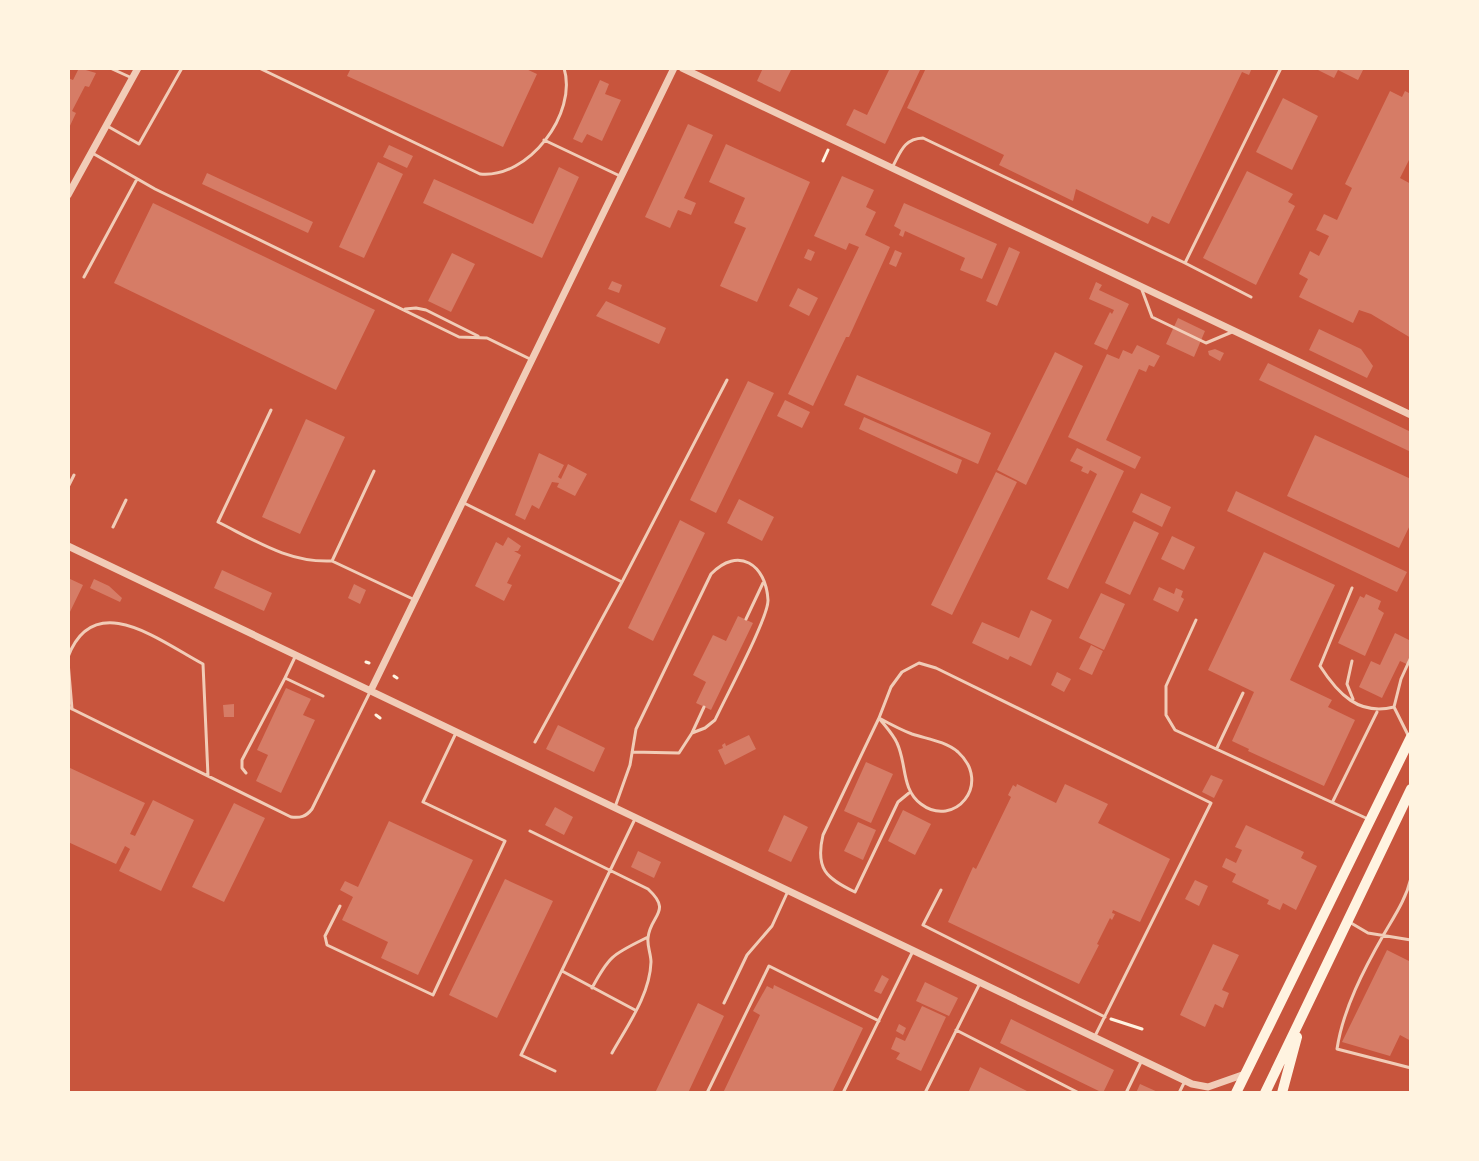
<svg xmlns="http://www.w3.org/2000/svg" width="1479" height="1161" viewBox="0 0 1479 1161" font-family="'DM Sans',sans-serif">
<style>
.building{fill:#d67c66}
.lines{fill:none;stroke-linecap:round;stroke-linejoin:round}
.path{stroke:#fff3e0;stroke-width:3}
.service{stroke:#f1ccb7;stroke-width:3}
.minor{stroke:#f1ccb7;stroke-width:7}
.primary{stroke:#fff3e0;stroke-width:10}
</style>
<rect width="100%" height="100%" fill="#c8553d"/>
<path class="building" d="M79 68 96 73 89 87 85 86 72 111 76 113 68 130V78L73 80Z
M351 68H524L537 74 503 147 347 76Z
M763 68H792L780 92 757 81Z
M890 68H921L885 144 846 125 854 109 867 115Z
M926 68H1252L1249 75 1242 72 1169 224 1152 216 1148 224 1076 189 1073 201 999 165 1004 155 907 108Z
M1314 68H1364L1358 80 1338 70 1334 78Z
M600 80 609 84 605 94 621 100 602 141 587 134 582 143 573 139Z
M1390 91 1402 97 1405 91 1411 94V156L1400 178 1411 184V338L1371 314 1359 310 1353 323 1299 297 1308 279 1299 274 1310 251 1319 256 1329 236 1316 230 1324 214 1337 220 1352 188 1345 184Z
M1283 98 1318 116 1292 170 1256 152Z
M688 124 713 135 684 198 696 203 691 215 678 210 670 228 645 217Z
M726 144 810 182 757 302 720 286 746 228 734 223 745 198 709 182Z
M389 145 413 156 407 168 383 157Z
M378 162 403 174 364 258 339 247Z
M559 167 579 177 542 258 423 203 434 179 533 224Z
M1247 171 1293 194 1288 202 1295 206 1256 285 1203 258Z
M207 173 313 222 308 233 202 184Z
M842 176 874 190 866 207 876 212 865 235 890 247 849 337H846L813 406 788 394 859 247 849 243 846 250 814 236Z
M153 203 375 310 336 390 114 283Z
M904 203 997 244 982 279 960 270 965 258 905 231 903 237 899 235 901 230 894 226Z
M1009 247 1020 252 997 306 986 301Z
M808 249 815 252 811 261 804 258Z
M895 250 902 253 896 267 889 264Z
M452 253 475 264 451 312 428 301Z
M612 281 622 285 619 293 608 289Z
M1096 282 1102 285 1099 290 1129 304 1107 350 1094 344 1110 312 1112 314 1114 310 1089 299Z
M798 288 818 298 809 316 789 306Z
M606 301 666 328 659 344 596 316Z
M1178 318 1205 331 1194 357 1166 344Z
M1319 329 1361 349 1373 366 1367 378 1309 350Z
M1137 345 1160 356 1154 367 1149 365 1146 372 1139 369 1106 440 1141 457 1135 469 1068 437 1107 354 1119 359 1123 350 1132 354Z
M1215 349 1224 353 1220 361 1209 355 1208 351Z
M1055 352 1083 366 1026 485 997 470Z
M1268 363 1411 432V452L1259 380Z
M857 375 991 433 978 464 844 405Z
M748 381 774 393 716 513 690 500Z
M785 400 810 412 802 428 777 416Z
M864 417 962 460 957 474 859 429Z
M306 419 345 437 300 534 262 517Z
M1315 435 1411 479V523L1399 548 1287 496Z
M1077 448 1124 471 1068 589 1047 579 1097 474 1090 470 1088 474 1081 471 1083 467 1070 461Z
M539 453 564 465 558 477 561 479 568 464 587 474 575 496 557 487 559 483 552 482 539 509 532 505 525 520 515 515Z
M996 472 1017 482 952 615 931 605Z
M1236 491 1407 572 1397 592 1227 511Z
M1141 493 1171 507 1162 527 1132 512Z
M739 499 774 517 762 541 727 523Z
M680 520 705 533 653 641 628 628Z
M1134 521 1159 533 1130 595 1105 583Z
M1172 536 1195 547 1184 570 1161 559Z
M508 537 521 546 518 551H514L521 555 507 583 512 585 504 601 475 586 496 542 503 546Z
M1264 552 1335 585 1290 680 1332 700 1328 707 1355 720 1324 786 1248 751 1249 749 1232 741 1254 692 1208 670Z
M222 570 272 593 264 611 214 588Z
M68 578 83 585 68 616Z
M94 579 109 586 122 598 120 602 90 588Z
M354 584 366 590 360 604 348 598Z
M1159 587 1174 594 1176 588 1183 591 1181 597 1184 599 1178 612 1153 600Z
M1101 593 1125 604 1104 650 1079 638Z
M1366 594 1381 601 1378 609 1384 613 1365 656 1338 643 1360 596 1364 598Z
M1031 610 1052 620 1031 666 1010 656 1008 660 972 643 982 622 1019 638Z
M738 616 753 623 711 710 696 703 706 682 693 675 713 635 726 641Z
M1395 633 1411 641V666L1400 661 1382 698 1359 687 1371 661 1380 665Z
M1091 645 1103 651 1092 675 1079 669Z
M1057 672 1071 679 1064 692 1051 685Z
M286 688 311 699 303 715 315 720 281 793 256 781 268 755 257 750Z
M234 704V717H224L223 705Z
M558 725 605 748 594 772 546 749Z
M749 735 756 749 725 765 718 750 723 748 722 745 725 743 726 746Z
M866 762 893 774 871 823 844 811Z
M68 767 145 803 130 834 135 836 153 800 194 820 161 891 119 871 130 849 125 846 116 864 68 842Z
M1211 775 1223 780 1214 798 1202 792Z
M1017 784 1056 803 1065 784 1108 804 1098 823 1170 859 1140 922 1113 910 1112 913 1115 914 1112 920 1110 918 1097 944 1099 945 1079 984 948 922 973 867 976 869 1011 797 1008 795 1013 785 1016 787Z
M234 803 265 818 224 902 192 887Z
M555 807 573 817 564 835 545 825Z
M903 810 931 824 915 855 888 841Z
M784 815 808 827 791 862 768 851Z
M389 821 473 860 418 975 381 958 388 942 342 920 353 897 340 890 345 881 358 887Z
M858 822 876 830 863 860 844 851Z
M1246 825 1304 852 1301 858 1317 866 1296 910 1283 903 1280 910 1267 904 1269 900 1232 882 1236 874 1222 867 1226 858 1236 863 1242 850 1235 847Z
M638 851 661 862 654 878 631 867Z
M505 879 553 901 497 1018 449 995Z
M1195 880 1208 886 1199 906 1185 899Z
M1213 944 1239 955 1222 990 1229 993 1223 1008 1215 1004 1205 1027 1180 1015Z
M1387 950 1411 962V1041L1400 1035 1390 1056 1342 1042Z
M882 975 889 979 881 994 874 991Z
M925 982 958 998 949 1016 916 1001Z
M774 985 863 1028 832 1093H723L760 1015 753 1011 767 986 773 989Z
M698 1003 724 1016 688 1093H655Z
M922 1006 946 1017 921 1071 896 1059 900 1053 891 1049 896 1037 905 1041Z
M1011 1019 1114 1070 1103 1093 1000 1043Z
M899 1024 906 1028 903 1035 896 1031Z
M980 1067 1017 1086 1031 1093H968Z
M1140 1084 1160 1093H1136Z"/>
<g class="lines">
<path class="path" d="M823 161 828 150
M366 662 369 663
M394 676 397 678
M376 715 380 718
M1111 1019 1142 1029"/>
<path class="service" d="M110 68 132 78
M259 68 480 174C528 179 578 114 564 68
M109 127 139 144 182 68
M544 140 620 176
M94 154 155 189 459 337 487 338 530 359
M893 166C901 151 904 139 923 138L1185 263 1281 68
M1185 263 1251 297
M84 277 137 179
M1142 290 1152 317 1206 343 1232 332
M405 309 416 308 426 310 478 336
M271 410 218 522C256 541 289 563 332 561
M374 471 332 561 415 600
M68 487 74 475
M462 502 622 582
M113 527 126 500
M1352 588 1320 666C1338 694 1359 716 1394 707
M746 619 763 583
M1196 620 1166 686V715L1175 730 1368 819
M296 655 285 678 323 696
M68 657C94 588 160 641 203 664L208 776
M1352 661 1347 684 1353 699
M68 662 72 709
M68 707 291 817C300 818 306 817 312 809L371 690
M879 718C890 724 901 730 912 734 927 739 945 741 958 752 993 784 954 829 921 804 901 789 907 764 897 743 893 734 885 726 879 718Z
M692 733 704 707
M1408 735 1394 707 1401 679 1411 657
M535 742 622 582 727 380
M1217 748 1243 693
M246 773 242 768V760L285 678
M909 793 898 802 855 892C826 878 815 869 823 835L879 718 891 687 902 672 919 663 936 668 1211 803 1095 1036
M1333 801 1377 712
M615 807 630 765 636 729 711 574C738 546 766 564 768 600 769 617 724 700 715 720L705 728 692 733 679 753 632 752
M530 831 648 889C673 912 650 915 648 938 647 946 651 954 651 962 650 995 627 1026 612 1053
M1411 878C1406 899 1395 915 1384 934 1364 969 1343 1009 1337 1049L1411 1068
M941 890 923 925 1105 1017
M340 906 325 936 327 945 433 995 505 841 423 802 455 735
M1351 923 1368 933 1411 940
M562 971 635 1010
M592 988C610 954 614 954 648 937
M724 1003 747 955 772 926 788 891
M956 1030 1079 1093
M555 1071 521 1055 634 821
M707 1093 769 966 879 1021
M843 1093 912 953
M925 1093 979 985
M1126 1093 1142 1060
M1179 1093 1184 1083"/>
<path class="minor" d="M682 68 1411 415
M68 195 138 68
M68 546 1192 1084 1208 1087 1245 1074
M371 690 674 68"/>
<path class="primary" d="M1236 1093 1411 737
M1265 1093 1411 789
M1282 1093 1297 1037"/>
</g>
<rect width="1479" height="1161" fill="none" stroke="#fff3e0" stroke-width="140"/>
</svg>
